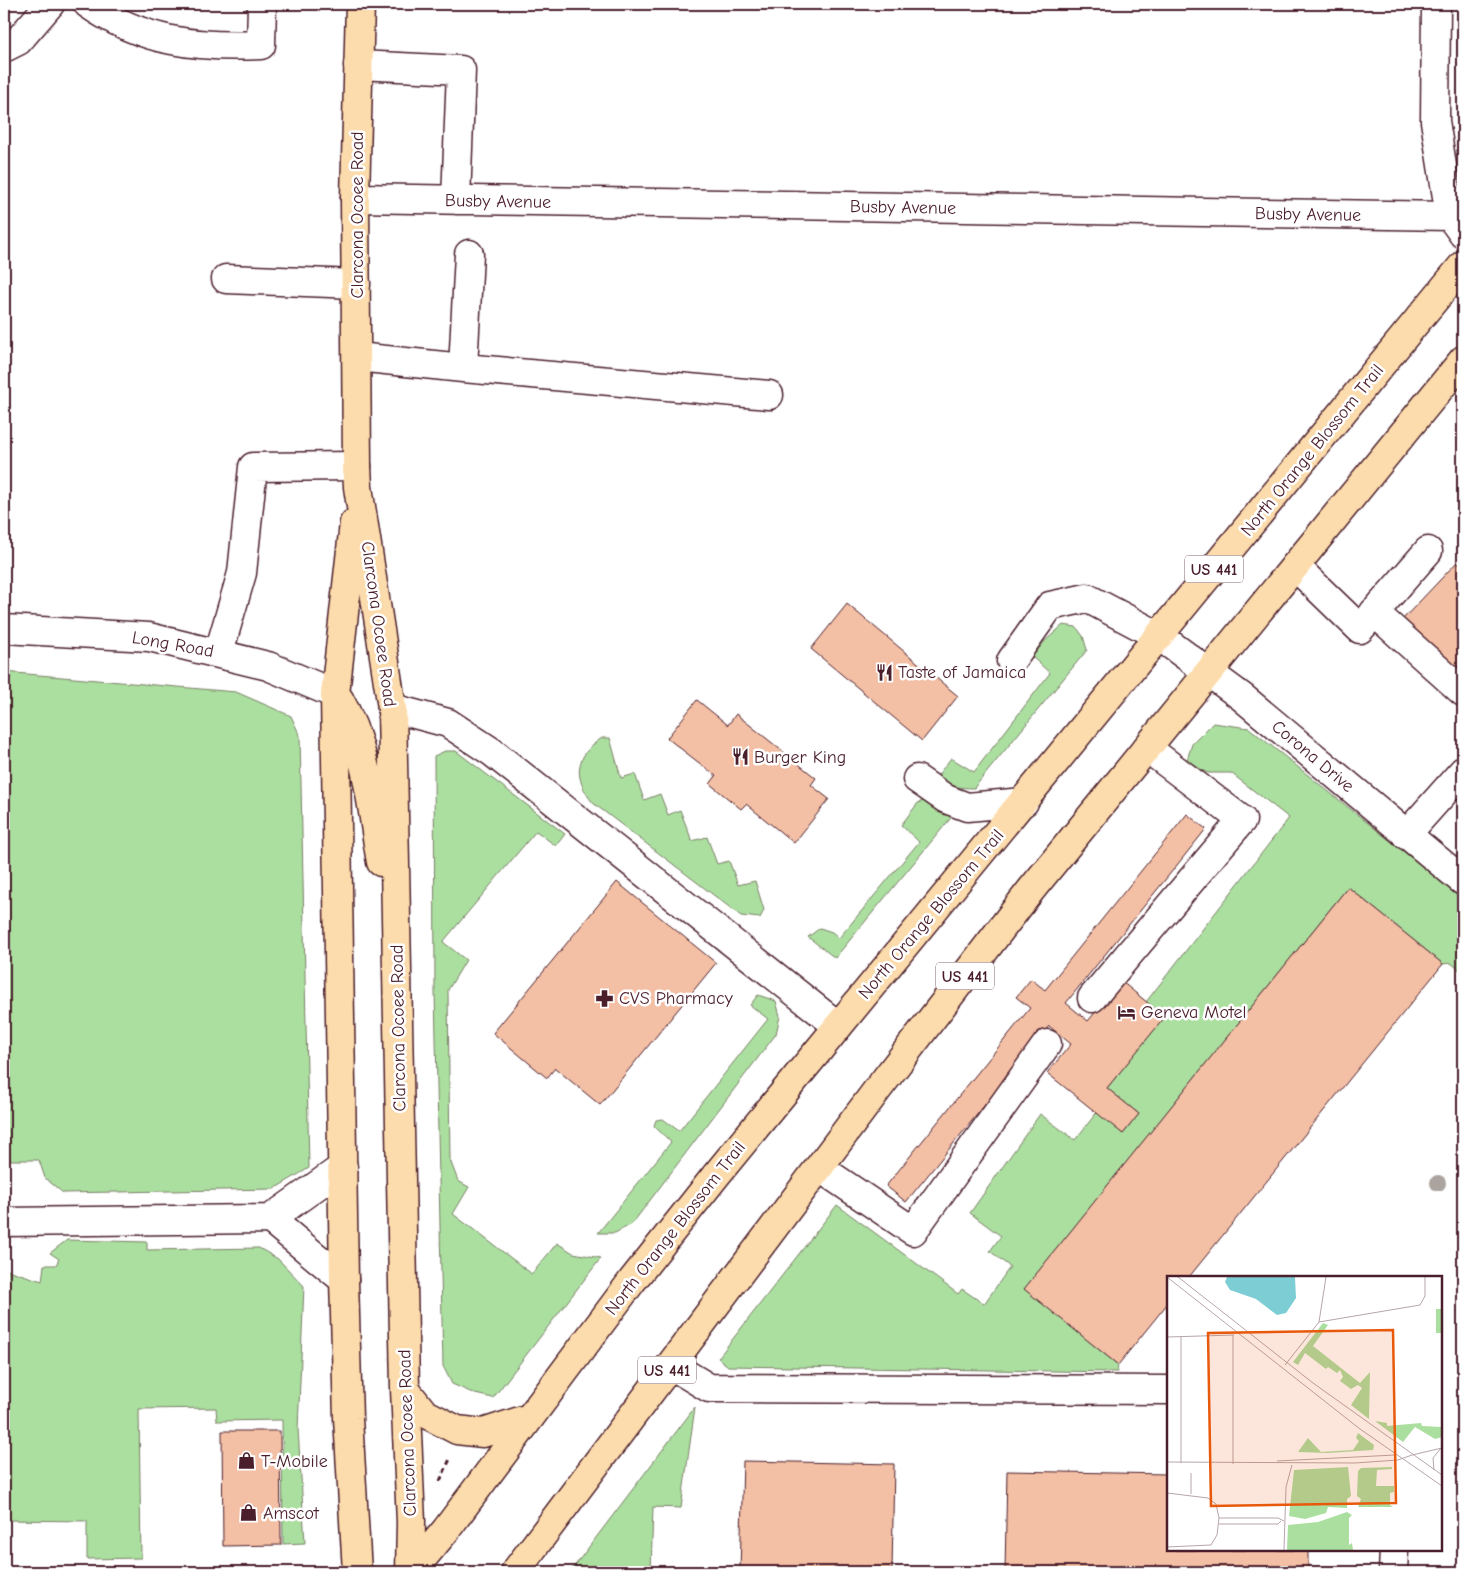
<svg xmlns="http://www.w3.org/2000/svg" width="1467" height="1576" viewBox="0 0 1467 1576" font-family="'Comic Neue',sans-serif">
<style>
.green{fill:#abdfa0;stroke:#7a7f66}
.building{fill:#f3bfa5;stroke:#4a1f2b}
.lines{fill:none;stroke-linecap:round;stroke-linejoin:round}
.minor-casing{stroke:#4a1f2b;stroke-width:31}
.major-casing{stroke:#4a1f2b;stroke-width:31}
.path{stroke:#4a1f2b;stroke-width:3;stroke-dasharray:5 4;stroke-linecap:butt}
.minor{stroke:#fff;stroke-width:28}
.major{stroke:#fcdcac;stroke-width:28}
.tree{fill:#aba49e}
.labels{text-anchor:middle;stroke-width:5;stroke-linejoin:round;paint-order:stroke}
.shield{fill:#fff;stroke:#80626b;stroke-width:1}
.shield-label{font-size:16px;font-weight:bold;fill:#4a1f2b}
.street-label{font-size:18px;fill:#4a1f2b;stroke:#fff}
.poi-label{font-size:18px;fill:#4a1f2b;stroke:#fff;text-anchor:start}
.inset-road{fill:none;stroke:#b7a5aa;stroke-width:1}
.view{fill:#e8590c;fill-opacity:0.15;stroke:#e8590c;stroke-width:2.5}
.inset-edge{fill:none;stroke:#4a1f2b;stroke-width:2.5}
</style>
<rect width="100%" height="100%" fill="#fff"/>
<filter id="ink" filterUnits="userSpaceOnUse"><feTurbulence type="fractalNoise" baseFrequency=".02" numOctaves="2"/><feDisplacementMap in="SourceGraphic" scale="10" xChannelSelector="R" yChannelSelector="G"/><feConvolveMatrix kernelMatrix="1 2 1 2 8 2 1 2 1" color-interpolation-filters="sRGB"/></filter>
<g filter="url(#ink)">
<path class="green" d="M1063 625 1076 627 1083 636 1087 650 974 788C959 788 948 787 938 775L951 758 974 772 1050 673 1032 657 1045 641Z
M4 672 236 692 291 716 300 736 309 1168 274 1189 63 1193 45 1178 39 1160H4Z
M1213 723 1249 728 1463 899V973L1451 963 1443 964 1348 887 1025 1289 1118 1365 1117 1372 728 1366 718 1358 837 1205 958 1294 962 1289 984 1304 1010 1267 990 1251 1001 1236 970 1213 1040 1114 1075 1140 1097 1112 1123 1134 1139 1114 1107 1088 1164 1017 1146 1002 1289 818 1231 773H1208L1186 763 1192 744Z
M602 738H610L621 778 635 774 644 800 660 794 668 815 680 810 692 841 707 837 717 864 729 861 738 885 755 881 764 910 760 918 741 916 593 803C573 778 574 756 602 738Z
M445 751H456L565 834 556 846 536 831 443 942 466 960 448 990 450 1160 458 1181 469 1187 453 1214 532 1274 557 1243 573 1253 601 1258 493 1398 475 1394 452 1384 443 1366 435 991 434 756Z
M925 800 955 813 835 958 808 937 820 928 832 932 839 938 919 842 901 825 918 803Z
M758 995 776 1001 780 1016 776 1034 632 1224 615 1233H598L671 1142 654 1126 656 1120 663 1119 679 1131 768 1019 750 1005Z
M67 1240 147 1242V1250L259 1248 278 1259 304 1286 298 1429 305 1543 283 1544 282 1420 217 1421 216 1408 139 1409 141 1558 87 1559V1521L4 1520V1269L42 1281 44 1265H56L59 1259 50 1253Z
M695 1407 681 1508 653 1507 651 1572H570Z"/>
<path class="building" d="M1457 562 1463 569V677L1403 619Z
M847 604 958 696 922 741 811 649Z
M697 700 728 725 736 714 816 778 811 785 829 799 794 843 746 804 741 809 710 784 716 776 667 738Z
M1187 814 1206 829 1066 1003 1088 1021 1121 981 1165 1017 1107 1088 1139 1114 1123 1134 1047 1073 1071 1044 1049 1026 906 1202 886 1186 1030 1008 1016 997 1031 979 1045 990Z
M617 882 716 963 600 1105 555 1068 547 1078 493 1033Z
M1348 887 1443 964 1189 1277H1168V1303L1118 1365 1024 1289Z
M222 1431H280L281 1545 223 1546Z
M743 1461 894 1464 892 1572H740Z
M1007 1471 1168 1474V1550H1308V1572H1005Z"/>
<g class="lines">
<defs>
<path id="minor" d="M88 4C142 42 197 48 261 45L262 4
M1436 4 1435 121 1450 216 1463 234
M4 48 18 41 50 4
M358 65 461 70 456 200
M355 198 1450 216
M226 279 356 284
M357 357 463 368 469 254
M463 368 769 395
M1295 566 1360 629 1428 551
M1374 612 1463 692
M4 629 149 637 268 666 335 694
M219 652 242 573 253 467 357 466
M1011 661 1050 606 1087 598 1159 636 1242 697 1463 881
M392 708 448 723 492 752 838 1026
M917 779 946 799 967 807 1024 802
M1406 835 1463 771
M1092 998 1242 820 1147 748
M820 1168 913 1231 1047 1044
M270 1219 344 1280
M4 1222 270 1219 343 1167
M671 1365 709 1388 1168 1390
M1393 1572 1394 1550"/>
<path id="major" d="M360 4 355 198 357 466 358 487 392 708 405 1389 411 1522 410 1572
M354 523 335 694 344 1280 348 1418 357 1572
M339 699C368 748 371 807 381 862
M405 1389 424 1413 457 1430 483 1433 529 1418
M411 1572 446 1530 632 1281 717 1174 1463 265
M515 1572 877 1090 1031 890 1463 360"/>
</defs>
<use href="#minor" class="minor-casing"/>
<use href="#major" class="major-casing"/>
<path class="path" d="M440 1481 450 1459"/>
<use href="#minor" class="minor"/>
<use href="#major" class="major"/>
</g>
<circle class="tree" cx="1438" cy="1183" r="8"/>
</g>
<defs>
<symbol id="restaurant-bare" viewBox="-9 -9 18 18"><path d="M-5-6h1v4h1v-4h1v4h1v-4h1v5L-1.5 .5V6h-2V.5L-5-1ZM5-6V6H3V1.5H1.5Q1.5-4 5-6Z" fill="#4a1f2b" stroke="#fff" stroke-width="2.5" paint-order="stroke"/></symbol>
<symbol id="pharmacy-bare" viewBox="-9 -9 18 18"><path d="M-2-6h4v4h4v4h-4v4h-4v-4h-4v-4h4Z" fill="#4a1f2b" stroke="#fff" stroke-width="2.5" paint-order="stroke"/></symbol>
<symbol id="hotel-bare" viewBox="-9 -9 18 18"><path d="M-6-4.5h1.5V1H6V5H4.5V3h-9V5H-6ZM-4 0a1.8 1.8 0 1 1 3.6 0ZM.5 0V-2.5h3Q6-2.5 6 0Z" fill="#4a1f2b" stroke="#fff" stroke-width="2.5" paint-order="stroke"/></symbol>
<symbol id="shop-bare" viewBox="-9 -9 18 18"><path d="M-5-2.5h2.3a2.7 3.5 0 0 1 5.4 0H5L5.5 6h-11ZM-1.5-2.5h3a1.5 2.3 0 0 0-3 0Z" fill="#4a1f2b" stroke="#fff" stroke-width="2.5" paint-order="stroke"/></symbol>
</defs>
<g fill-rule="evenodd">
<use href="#restaurant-bare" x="872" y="660" width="25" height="25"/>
<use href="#restaurant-bare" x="728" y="744" width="25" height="25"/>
<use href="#pharmacy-bare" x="592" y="986" width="25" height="25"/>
<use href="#hotel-bare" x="1114" y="1000" width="25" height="25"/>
<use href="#shop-bare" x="234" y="1448" width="25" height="25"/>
<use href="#shop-bare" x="236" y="1500" width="25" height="25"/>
</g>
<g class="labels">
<g class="shield">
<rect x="1185" y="555.5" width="58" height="27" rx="4"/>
<rect x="936" y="962.5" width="58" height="27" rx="4"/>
<rect x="638" y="1356.5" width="58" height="27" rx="4"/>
</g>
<g class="shield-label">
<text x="1214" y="575">US 441</text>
<text x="965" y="982">US 441</text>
<text x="667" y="1376">US 441</text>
</g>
<g class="street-label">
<text transform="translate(498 201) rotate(1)" y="6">Busby Avenue</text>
<text transform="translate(903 207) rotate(1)" y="6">Busby Avenue</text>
<text transform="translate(1308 214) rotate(1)" y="6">Busby Avenue</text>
<text transform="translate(357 215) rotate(-90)" y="6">Clarcona Ocoee Road</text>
<text transform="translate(1312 450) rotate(-51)" y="6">North Orange Blossom Trail</text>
<text transform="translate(379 624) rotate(82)" y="6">Clarcona Ocoee Road</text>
<text transform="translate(173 644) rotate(10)" y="6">Long Road</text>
<text transform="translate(1313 756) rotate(40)" y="6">Corona Drive</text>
<text transform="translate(931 914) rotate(-50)" y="6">North Orange Blossom Trail</text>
<text transform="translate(398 1028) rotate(-91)" y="6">Clarcona Ocoee Road</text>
<text transform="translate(675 1228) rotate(-52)" y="6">North Orange Blossom Trail</text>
<text transform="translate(407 1433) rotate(-92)" y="6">Clarcona Ocoee Road</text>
</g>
<g class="poi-label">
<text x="898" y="678">Taste of Jamaica</text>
<text x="754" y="763">Burger King</text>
<text x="619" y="1004">CVS Pharmacy</text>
<text x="1141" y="1018">Geneva Motel</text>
<text x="261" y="1467">T-Mobile</text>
<text x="263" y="1519">Amscot</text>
</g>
</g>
<g transform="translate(1167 1276)">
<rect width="275" height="275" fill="#fff"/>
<path d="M269 33H275V57H269ZM156 47 161 49 146 70 193 107 203 96 202 143 184 129 195 112 191 109 184 113 173 105 176 101 173 94 170 97 161 91 159 93 138 77 131 89 126 86ZM208 145 220 147V150L254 147 255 150 275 151V161L268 163 248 151 236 166ZM191 157 207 169 206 174 160 177 131 176 141 162 154 176 186 174 192 165 189 162ZM181 191 184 220 180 223V232L161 231 159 237 138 243 122 240 127 194ZM225 191V193L210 194 209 210H227V216L223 217V229L226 231H191L194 223 190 220 191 195 194 192ZM180 236 185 239 182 242V269L185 267 186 274H120L121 249 151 246Z" fill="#abdfa0"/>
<path d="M60 1H128L129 22 119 37 110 39 89 23 63 14 58 6Z" fill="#7dced4"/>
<path class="inset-road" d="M0 1 193 153 275 210M11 1 146 107 275 199M152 46 253 29 258 20V1M66 59V188M0 61 67 59M14 61V187M118 89 152 46 159 1M245 179 275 172M110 185 228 179M0 186 188 187 231 184 245 179M267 194 266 182 274 172M0 217 41 222 49 228 52 242 50 259 44 269 0 271M24 218V197M52 242H111L117 245M52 248H111L114 245M117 274 119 211 125 189"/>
<path class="view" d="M226 54 229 227 44 230 41 57Z"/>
<rect width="275" height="275" class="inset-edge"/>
</g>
<rect width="1467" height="1576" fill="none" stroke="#fff" stroke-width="20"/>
<rect x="10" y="10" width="1447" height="1556" fill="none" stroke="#4a1f2b" stroke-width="2" filter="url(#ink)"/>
</svg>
